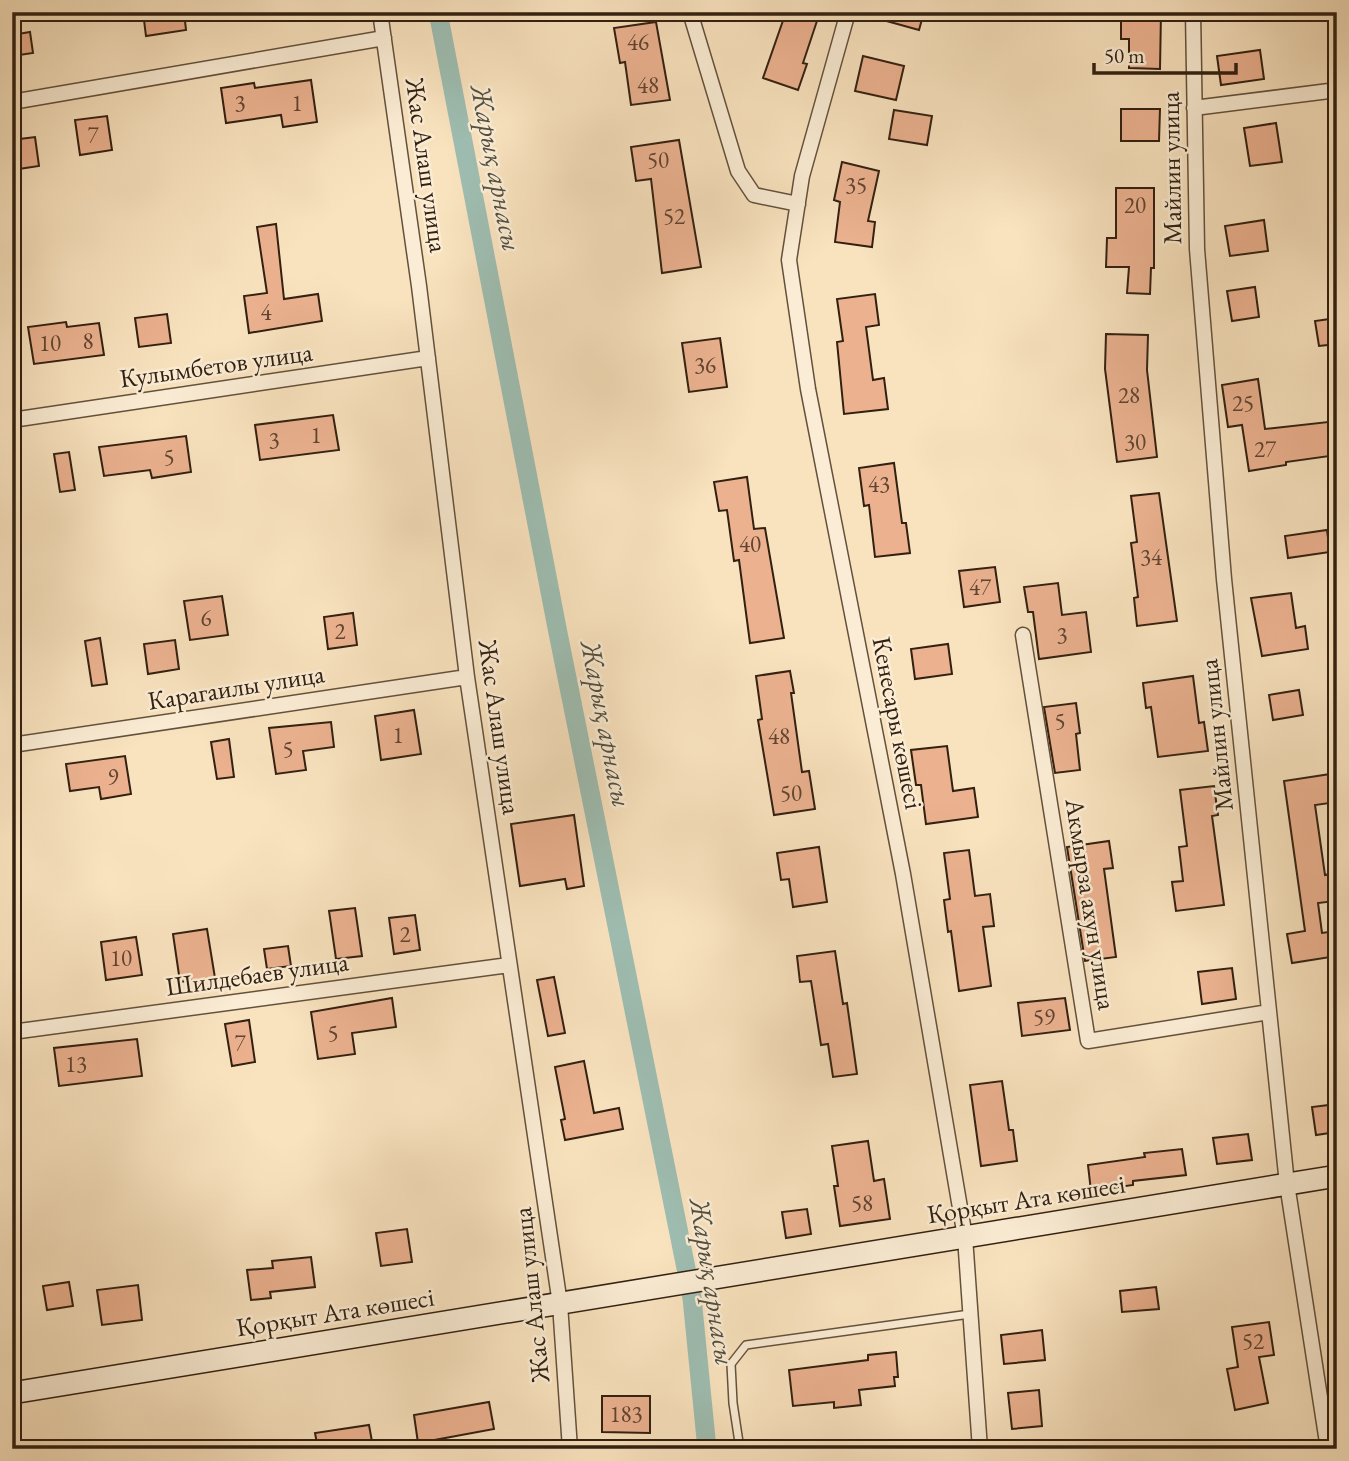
<svg xmlns="http://www.w3.org/2000/svg" width="1349" height="1461" viewBox="0 0 1349 1461" font-family="'EB Garamond',serif">
<style>
.lines{fill:none;stroke-linecap:round;stroke-linejoin:round}
.canal{stroke:#9ebeb2;stroke-width:19}
.building{fill:#ecb290;stroke:#322011;stroke-width:2}
.lane-casing{stroke:#64513c;stroke-width:10}
.street-casing{stroke:#64513c;stroke-width:17}
.secondary-casing{stroke:#322011;stroke-width:24}
.lane{stroke:#fbedd5;stroke-width:7}
.street{stroke:#fbedd5;stroke-width:14}
.secondary{stroke:#fbedd5;stroke-width:21}
.labels{text-anchor:middle;stroke-width:5;stroke-linejoin:round;paint-order:stroke}
.number-label{font-size:23px;fill:#604431}
.street-label{font-size:26px;fill:#322011;stroke:#fbedd5}
.water-label{font-size:28px;font-style:italic;fill:#524f41;stroke:#fbedd5}
</style>
<rect width="100%" height="100%" fill="#f9e3bf"/>
<filter id="stains"><feTurbulence type="fractalNoise" baseFrequency=".00286" numOctaves="4"/><feColorMatrix values="0 0 0 0 .2 0 0 0 0 .09 0 0 0 0 .02 0 0 0 .5 -.17"/></filter>
<radialGradient id="worn" r=".72"><stop offset=".6" stop-color="#630" stop-opacity="0"/><stop offset="1" stop-color="#630" stop-opacity=".3"/></radialGradient>
<g class="lines">
<path class="canal" d="M438 12 558 633 692 1298 707 1449"/>
</g>
<path class="building" d="M143 12H184L186 30 146 36Z
M786 12H810L819 15 803 63 807 64 798 90 763 78Z
M873 12H924L919 30 872 17Z
M1121 12H1161L1160 69 1129 68V39H1121Z
M656 22 670 100 631 105 625 62 620 63 614 28Z
M30 32 33 53 12 56V35Z
M1260 50 1264 79 1221 85 1217 56Z
M863 56 904 66 896 100 855 91Z
M311 80 317 122 283 127 281 115 226 123 221 88 254 83 255 88Z
M1121 109H1160L1159 141H1121Z
M894 110 932 116 927 145 889 139Z
M107 116 112 150 80 155 75 120Z
M1276 123 1282 162 1250 166 1244 128Z
M35 137 39 166 12 170V140Z
M679 140 701 267 662 273 651 179 636 181 631 147Z
M842 162 879 171 868 221 875 222 872 247 835 242 840 202 834 200Z
M1116 188H1154V268H1151L1150 294 1127 293 1129 267H1106L1107 238H1116Z
M1264 220 1268 251 1230 256 1225 226Z
M276 224 284 299 318 294 322 321 249 333 244 296 267 293 257 227Z
M1255 287 1259 317 1232 321 1227 291Z
M875 294 879 325 866 327 873 380 884 378 888 409 844 414 837 342 843 341 837 299Z
M167 314 171 343 139 347 135 318Z
M1337 318V344L1319 346 1315 321Z
M66 322 67 327 99 323 104 355 34 364 28 327Z
M1106 334 1148 335 1147 370 1157 457 1117 462 1105 369Z
M720 338 727 387 689 392 682 343Z
M1258 379 1265 429 1337 421V455L1286 462V465L1249 471 1242 425 1228 427 1222 385Z
M333 415 339 450 260 460 255 425Z
M186 436 191 472 152 478 150 470 104 476 99 447Z
M69 452 75 490 60 492 54 454Z
M894 463 902 523H906L910 553 875 557 869 505 864 506 859 468Z
M747 477 754 529 765 528 784 638 750 643 739 560 734 561 727 510 719 511 714 482Z
M1159 493 1177 621 1137 626 1134 598 1138 597 1131 543 1137 542 1131 496Z
M1327 530 1330 552 1288 558 1285 536Z
M995 567 1000 602 964 607 959 571Z
M1058 583 1062 615 1086 612 1091 652 1039 659 1033 612H1028L1024 587Z
M1291 593 1296 628 1305 626 1308 649 1262 656 1251 598Z
M222 596 228 635 190 640 184 601Z
M353 613 357 645 328 649 324 617Z
M100 638 107 684 92 686 85 641Z
M175 640 179 669 148 674 144 644Z
M948 644 952 674 915 679 911 649Z
M790 671 794 693H791L802 772 809 771 815 809 774 815 758 720 762 719 756 676Z
M1193 676 1199 723 1204 722 1208 751 1158 757 1151 707 1146 708 1143 683Z
M1299 690 1303 715 1273 720 1269 695Z
M1076 703 1080 733 1076 734 1080 770 1055 773 1044 707Z
M414 710 421 754 381 760 375 716Z
M331 722 334 747 303 751 306 770 276 774 269 728Z
M229 739 234 777 217 779 211 742Z
M947 746 953 791 974 788 978 817 926 824 921 785H916L911 750Z
M125 756 131 794 101 799 99 787 70 791 66 764Z
M1337 773V802L1315 805 1325 875 1331 874 1335 901 1318 903 1322 933 1337 931V956L1292 963 1287 934 1305 931 1284 781Z
M1214 786 1218 815 1212 816 1224 905 1176 911 1172 882 1183 881 1179 847 1187 846 1180 790Z
M574 815 584 886 567 889 565 879 520 886 511 824Z
M1109 841 1113 868 1104 869 1116 957 1085 961 1067 847Z
M819 847 827 902 793 907 789 879 781 880 777 853Z
M969 850 975 896 990 894 994 926 983 927 991 986 959 991 951 931 948 932 944 900 950 899 944 853Z
M355 908 362 956 336 959 329 911Z
M415 915 420 950 394 954 389 918Z
M207 929 215 978 180 982 173 934Z
M136 937 142 975 106 980 101 942Z
M288 946 291 966 267 969 264 949Z
M835 951 843 1004 847 1003 857 1074 833 1077 828 1044 821 1045 811 981 800 982 797 956Z
M1232 968 1236 999 1202 1004 1198 972Z
M554 977 565 1033 548 1036 537 980Z
M392 998 396 1027 352 1033 355 1054 318 1059 311 1012Z
M1065 998 1070 1030 1022 1036 1018 1003Z
M249 1020 255 1062 232 1066 225 1024Z
M137 1039 142 1076 59 1086 54 1048Z
M584 1061 594 1113 619 1108 623 1129 565 1140 561 1120 565 1119 555 1067Z
M1002 1081 1009 1130H1013L1017 1161 981 1166 970 1085Z
M1337 1104V1132L1316 1135 1312 1107Z
M1248 1134 1252 1160 1217 1164 1213 1138Z
M868 1141 874 1181 884 1179 890 1219 840 1226 834 1186H838L832 1146Z
M1182 1149 1186 1175 1133 1181V1185L1091 1191 1088 1165 1145 1157 1144 1153Z
M807 1209 811 1234 786 1238 782 1212Z
M407 1229 412 1262 381 1266 376 1233Z
M311 1257 315 1287 270 1292 271 1298 251 1300 247 1270 273 1268 272 1261Z
M69 1282 73 1306 47 1310 43 1286Z
M138 1285 142 1320 102 1325 97 1290Z
M1156 1287 1159 1309 1122 1312 1120 1291Z
M1269 1322 1274 1355 1259 1357 1268 1403 1235 1410 1227 1369 1238 1367 1232 1327Z
M1042 1330 1045 1360 1004 1364 1001 1335Z
M896 1352 898 1377H894L895 1386 859 1390 861 1405 834 1408V1402L793 1406 789 1370 868 1360V1355Z
M1039 1390 1042 1426 1012 1429 1008 1393Z
M602 1396H650V1433L602 1432Z
M489 1402 494 1429 418 1443 414 1415Z
M369 1425 373 1447 318 1449 315 1433Z"/>
<g class="lines">
<defs>
<path id="lane" d="M740 1449 733 1403 731 1364 746 1345 970 1314"/>
<path id="street" d="M380 12 419 286 467 677 560 1304 570 1449
M690 12 738 171 754 195 798 204
M848 12 802 176 789 260 808 389 903 874 965 1237 980 1449
M1193 12 1197 249 1224 579 1287 1184 1328 1449
M12 102 384 38
M1194 108 1337 90
M12 420 428 358
M1023 635 1088 1041 1269 1012
M12 745 467 677
M12 1032 509 965"/>
<path id="secondary" d="M12 1393 1337 1176"/>
</defs>
<use href="#lane" class="lane-casing"/>
<use href="#street" class="street-casing"/>
<use href="#secondary" class="secondary-casing"/>
<use href="#lane" class="lane"/>
<use href="#street" class="street"/>
<use href="#secondary" class="secondary"/>
</g>
<g class="labels">
<g class="number-label">
<text x="638" y="50">46</text>
<text x="648" y="93">48</text>
<text x="240" y="111">3</text>
<text x="297" y="111">1</text>
<text x="93" y="143">7</text>
<text x="658" y="168">50</text>
<text x="856" y="193">35</text>
<text x="1135" y="213">20</text>
<text x="674" y="224">52</text>
<text x="266" y="320">4</text>
<text x="88" y="349">8</text>
<text x="50" y="351">10</text>
<text x="705" y="373">36</text>
<text x="1129" y="403">28</text>
<text x="1243" y="411">25</text>
<text x="316" y="443">1</text>
<text x="274" y="448">3</text>
<text x="1135" y="450">30</text>
<text x="1265" y="457">27</text>
<text x="169" y="465">5</text>
<text x="879" y="492">43</text>
<text x="750" y="552">40</text>
<text x="1151" y="565">34</text>
<text x="980" y="595">47</text>
<text x="206" y="626">6</text>
<text x="340" y="639">2</text>
<text x="1062" y="643">3</text>
<text x="1060" y="729">5</text>
<text x="398" y="743">1</text>
<text x="779" y="744">48</text>
<text x="288" y="757">5</text>
<text x="113" y="785">9</text>
<text x="791" y="801">50</text>
<text x="405" y="942">2</text>
<text x="121" y="966">10</text>
<text x="1044" y="1025">59</text>
<text x="333" y="1041">5</text>
<text x="240" y="1051">7</text>
<text x="76" y="1072">13</text>
<text x="862" y="1211">58</text>
<text x="1253" y="1349">52</text>
<text x="626" y="1422">183</text>
</g>
<g class="street-label">
<text transform="translate(427 165) rotate(82)" y="9">Жас Алаш улица</text>
<text transform="translate(1171 168) rotate(-91)" y="9">Майлин улица</text>
<text transform="translate(216 365) rotate(-8)" y="9">Кулымбетов улица</text>
<text transform="translate(236 687) rotate(-9)" y="9">Карагаилы улица</text>
<text transform="translate(898 723) rotate(79)" y="9">Кенесары көшесі</text>
<text transform="translate(500 727) rotate(82)" y="9">Жас Алаш улица</text>
<text transform="translate(1216 735) rotate(-96)" y="9">Майлин улица</text>
<text transform="translate(1091 904) rotate(81)" y="9">Акмырза ахун улица</text>
<text transform="translate(257 974) rotate(-8)" y="9">Шилдебаев улица</text>
<text transform="translate(1026 1199) rotate(-9)" y="9">Қорқыт Ата көшесі</text>
<text transform="translate(531 1295) rotate(-96)" y="9">Жас Алаш улица</text>
<text transform="translate(335 1312) rotate(-9)" y="9">Қорқыт Ата көшесі</text>
</g>
<g class="water-label">
<text transform="translate(497 168) rotate(79)" y="10">Жарық арнасы</text>
<text transform="translate(607 724) rotate(79)" y="10">Жарық арнасы</text>
<text transform="translate(713 1282) rotate(81)" y="10">Жарық арнасы</text>
</g>
</g>
<rect width="1349" height="1461" fill="none" stroke="#f9e3bf" stroke-width="42"/>
<rect x="14" y="14" width="1321" height="1433" fill="none" stroke="#322011" stroke-width="3.5"/>
<rect x="21" y="21" width="1307" height="1419" fill="none" stroke="#322011" stroke-width="2"/>
<path d="M1094 63v10h142v-10" fill="none" stroke="#322011" stroke-width="3.5"/>
<text x="1104" y="63" font-size="21" fill="#322011" stroke="#fbedd5" stroke-width="5" paint-order="stroke">50 m</text>
<rect width="100%" height="100%" filter="url(#stains)"/>
<rect width="100%" height="100%" fill="url(#worn)"/>
</svg>
